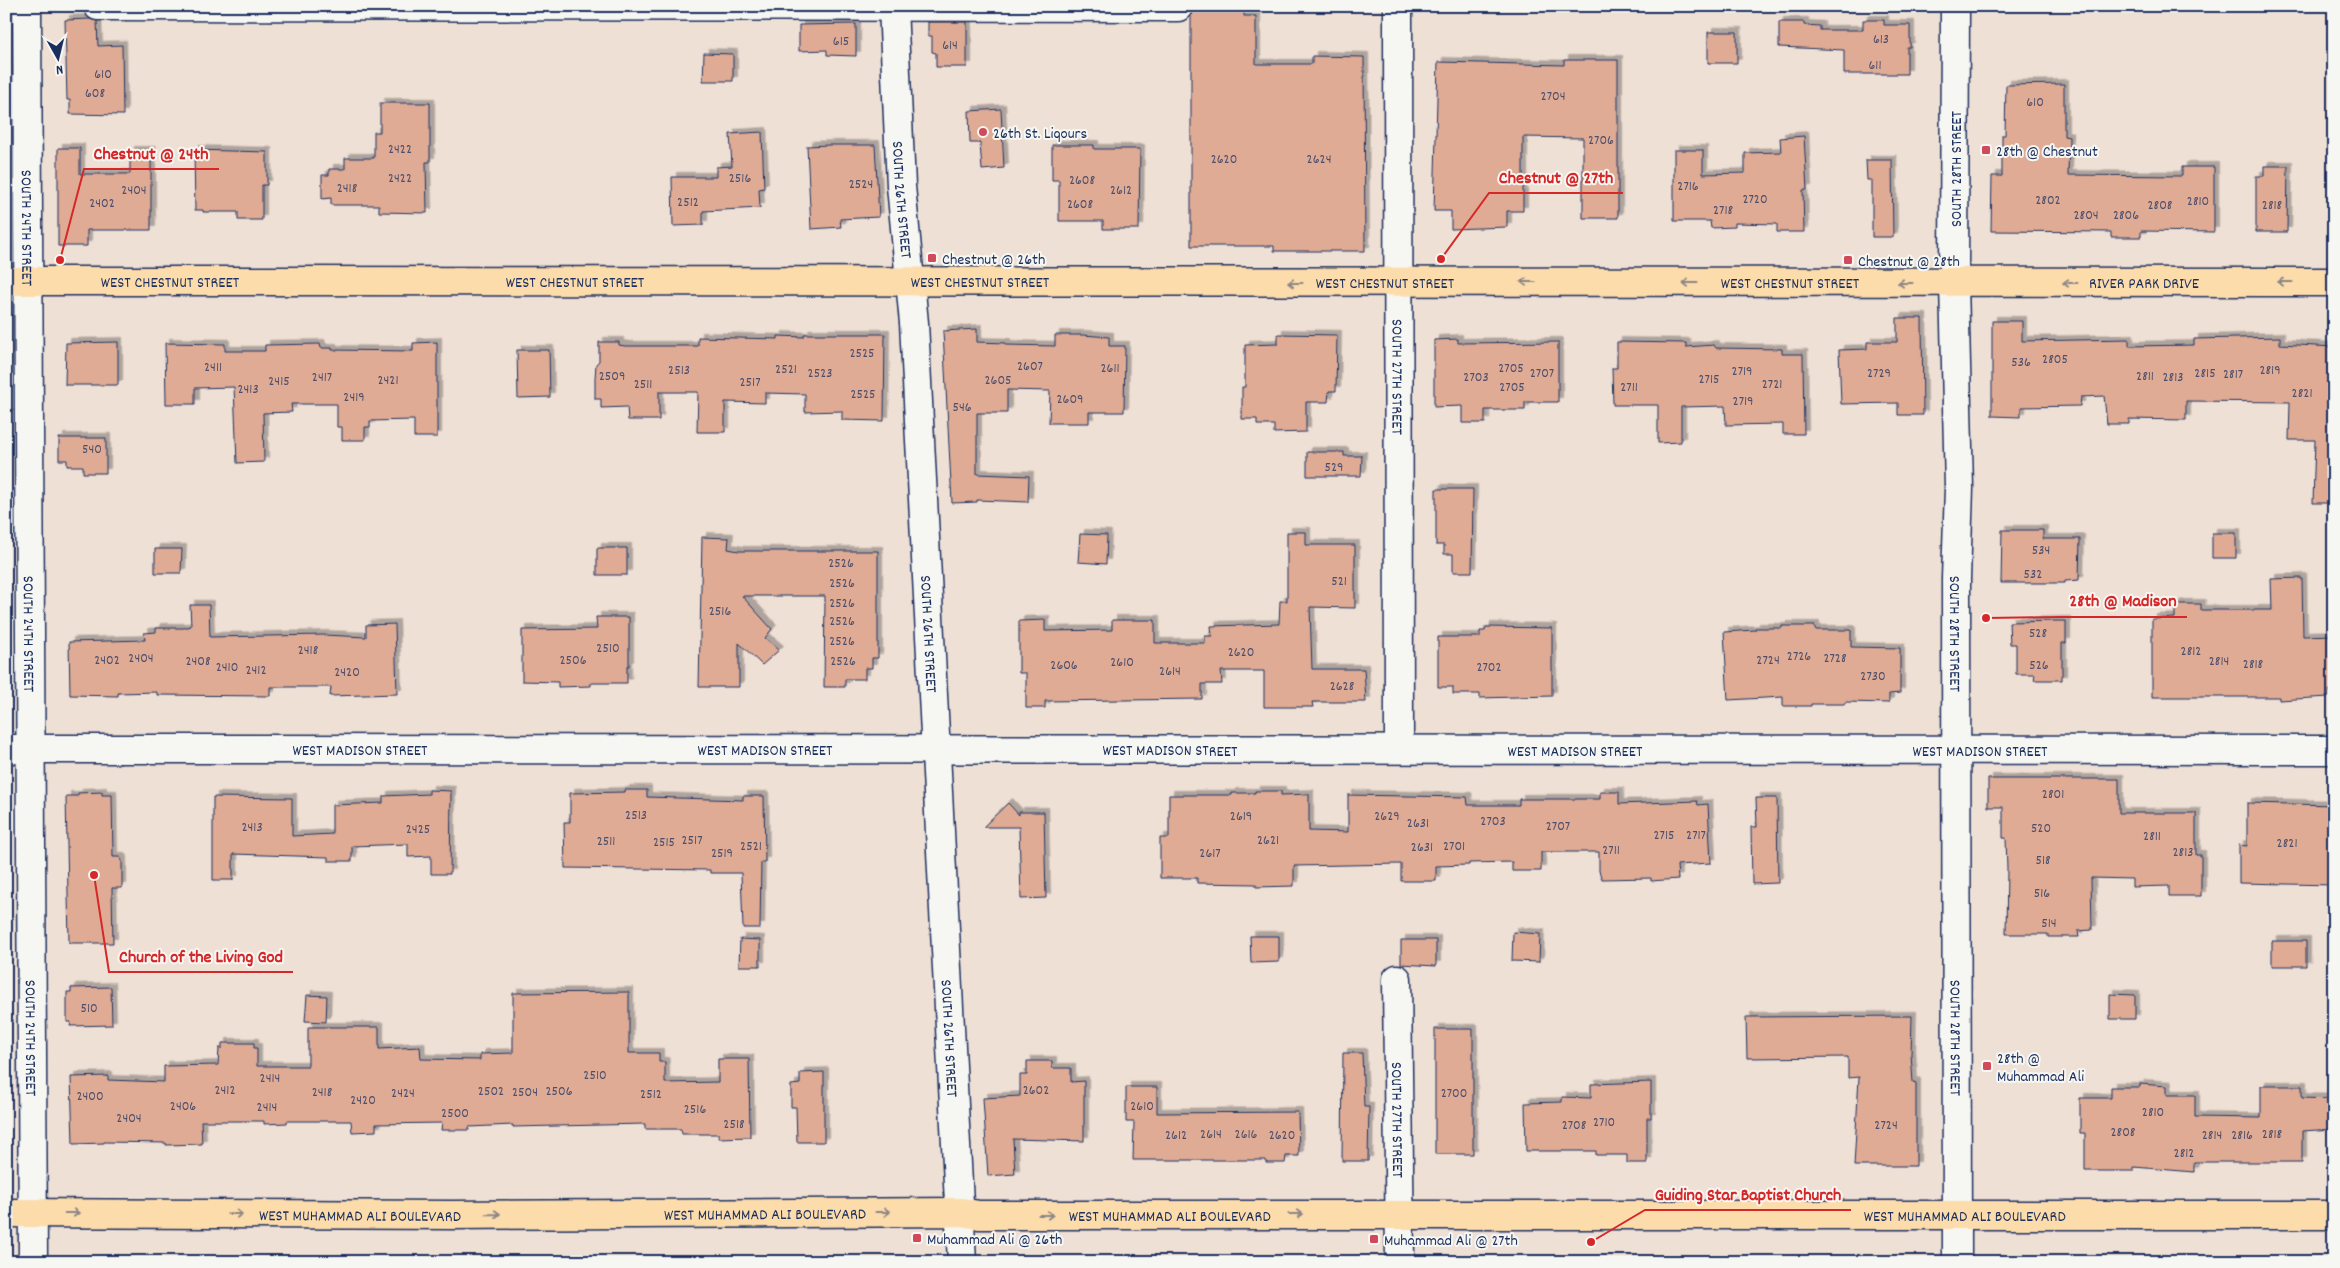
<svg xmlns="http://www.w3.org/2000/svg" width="2340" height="1268" viewBox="0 0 2340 1268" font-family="Dekko,sans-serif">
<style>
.building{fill:#e0ab94;stroke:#1b2f5e;filter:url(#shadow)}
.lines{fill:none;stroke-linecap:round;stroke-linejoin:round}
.minor-casing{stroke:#1b2f5e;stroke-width:31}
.major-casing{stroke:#1b2f5e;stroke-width:31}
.minor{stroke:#f6f6f2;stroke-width:28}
.major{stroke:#fddcac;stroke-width:28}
.oneway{stroke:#8c8685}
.poi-dot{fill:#d1495b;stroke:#f6f6f2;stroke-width:2}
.labels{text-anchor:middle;stroke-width:4;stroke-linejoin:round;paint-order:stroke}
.number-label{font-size:14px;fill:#4c4e6c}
.poi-label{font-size:16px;fill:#1b2f5e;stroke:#f6f6f2;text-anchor:start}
.street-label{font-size:16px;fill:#1b2f5e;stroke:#f6f6f2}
.leader{fill:none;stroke:#d62828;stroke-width:2}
.callout-dot{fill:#d62828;stroke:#f6f6f2;stroke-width:2}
.callout-label{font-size:18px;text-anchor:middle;font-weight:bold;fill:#d62828;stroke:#f6f6f2;stroke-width:4;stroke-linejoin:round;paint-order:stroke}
</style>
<defs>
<filter id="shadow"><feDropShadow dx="4.5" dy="-4.5" stdDeviation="0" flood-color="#0004"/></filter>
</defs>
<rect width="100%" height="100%" fill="#efe0d6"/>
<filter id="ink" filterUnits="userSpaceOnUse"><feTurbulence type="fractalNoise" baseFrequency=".02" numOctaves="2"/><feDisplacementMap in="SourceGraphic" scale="10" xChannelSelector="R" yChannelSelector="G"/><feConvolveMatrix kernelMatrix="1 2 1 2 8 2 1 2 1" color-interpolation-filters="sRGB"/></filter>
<g filter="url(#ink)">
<path class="building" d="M1193 6H1244V16H1256V64H1312V56L1364 57 1365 251H1274V246H1191V15Z
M90 19 97 21 98 46 122 45 123 115 70 114V100H67L65 20Z
M1863 20H1884V25H1910V47H1907V74H1844V50L1779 47V22H1804V25L1820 26V30H1863Z
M928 22H967V67H936V53L932 52V36H928Z
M856 24V56L827 55V50L799 51V25Z
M1708 32H1737V63H1708Z
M704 53 733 54V81H703Z
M1564 60H1618V218H1583V138L1523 137V211H1507V227L1451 229V211H1434L1438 62 1564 65Z
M2064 84V136L2069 137 2068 175 2182 176V167H2214V232L2141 231V237H2111V232L1991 231 1992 176H2002V135H2005L2006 85Z
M380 103H430V162H426L427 213 379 212V205H331V198L322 199V175H329V169H345V158H374V132H380Z
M1001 109 1004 168 982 170 980 143H970L969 111Z
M762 132 764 188 759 189 760 208 703 211V225L673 226 672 177H716V167L732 166 730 134Z
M1804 136 1807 190H1803L1804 232H1777V224L1735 223V227L1711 228 1710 221H1674V150H1703V174L1745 173V153L1781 152 1780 138Z
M828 145H875L879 217 840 219 841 227 811 229 807 146Z
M1052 145H1094V149H1140L1139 229H1103V221H1059V180H1052Z
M58 148H80V174H130V151H151V230H87V246H58Z
M194 150 267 152V185H262V220H238V212H203V210H195Z
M1866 160H1892L1893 237H1872V180H1867Z
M2264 166H2288L2287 232H2256V176H2264Z
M1897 318H1922L1923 415H1898V403L1841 404 1839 350 1867 349V342H1897Z
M1992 321H2022V341L2129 339V346L2194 345V339L2280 337V344L2334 347V503H2313L2315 440H2289L2290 402 2186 401V420L2129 419V424H2107L2104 396 2081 397 2080 406 2021 407V417L1992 416Z
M977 329V342L1006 343V345L1055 346V335H1083L1109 337V346H1125L1124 412H1089V423H1049L1050 391 1007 390V413H977V474L1029 476 1028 502 977 500V502L952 503 943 331Z
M804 334H885L884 421 842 420V411L805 412V394L765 393V403L725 402V432H697L698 392H659V420H628L627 407 601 408V399H595V378L596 364 599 361V342H619V345L625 346H698V337L778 339V336L804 337Z
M1278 334 1337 335 1336 391H1329L1328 402H1306V432L1274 433V425H1257V419H1242V387H1245V345L1278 344Z
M1458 339V343L1558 342V402H1525V410H1485V423H1462V406L1434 407V340Z
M118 342V385H65L66 343Z
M437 342V437H414V420L370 421V427H365V440H342V427H337V404H291L292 412 263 413 264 462 237 463 234 387 195 388V404H166L165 343 225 344V351H265V345L320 344 321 348H332V350L413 351V343Z
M1617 342 1686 343V347L1714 345 1716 348 1782 349V354H1803L1804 434H1783V424L1726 425 1725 406 1681 407V442L1658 443V405H1613L1612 368H1617Z
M517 350H549L550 397 518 398Z
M59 438H106V473H83V466H67V460H59Z
M1307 452H1344V456H1362L1361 476H1307Z
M1436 489H1473L1472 572H1453V554H1444V545H1436Z
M2002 530H2043V539H2080L2079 580 2065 581V583H2001Z
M1287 532H1306V545H1355V608L1310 607 1312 669H1364L1366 702H1312L1313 707H1264V671H1221L1222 684H1202V699L1045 701V708H1026V673H1019V621L1045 620V631L1112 630V620H1155V643H1205V636H1212L1211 626 1279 624 1280 601H1287Z
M2212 533H2236V558H2212Z
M1080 534 1107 535 1106 564 1078 562Z
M702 537 729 538 728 549 739 551H878V658H872V668H865V679H845V687H824L825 596H742L772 629 765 638 779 650 762 665 739 643V687H699Z
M597 548H627V575H597Z
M155 549H182L181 573H155Z
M2302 578 2303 636 2334 635V690H2329V697L2279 700V697H2152V619L2175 618V605L2180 604H2201V610H2272L2271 579Z
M190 605H209L210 637 324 635 366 637V625L395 624 397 694 330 696 331 687H270V696L157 695V692L118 693V696L70 695 69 642 145 640 144 633 156 632V628H184L191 626Z
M596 617H629V666H627V683H591V686L558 687V682L522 681V630L597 629Z
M2058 621H2066V643H2062V680H2034L2035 674H2016V644H2010L2009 622Z
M1782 626H1815V630H1851V647L1900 648V693L1889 694V703L1845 702V704H1811V706H1783V697L1728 700 1724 632 1755 630V628H1782Z
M1486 627 1552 628V696L1480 698V694H1453V687H1438V637H1480V631H1485Z
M1988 779H2119V813H2196V855H2201V896H2169V886L2132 887V879L2091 878 2092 930 2078 931 2079 937H2048V934H2006L2007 869 2006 838H2003V807H1988Z
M429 790 451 791 450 874H431V856L408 857V844L352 846V861H328V857L233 854V880H213V797L292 798V836L332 834V805L383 803V796L429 794Z
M625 790H647V797L743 800V796H764L765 862H761L760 928H743L741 873H710V870L565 868 564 822H570V793L625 792Z
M1255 791H1281V795L1309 794V831L1348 832V795L1467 797 1468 805H1519V799H1600V792H1619V804L1697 801 1698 805 1708 804 1711 863 1677 865 1678 879 1651 881V878L1602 879 1599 871V852H1541V871H1512V862L1469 863V865L1436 866V881H1401V864L1294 866V886L1256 887V884L1197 883V878H1160V838H1169V795H1232V793H1255Z
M102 792V795H112L113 857H120L122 861V888H112L113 943H69L66 796H78V793Z
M1756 798H1777L1778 883 1752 884 1751 827H1757Z
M1008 803 1019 815V812H1044L1046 898 1021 899 1019 827H983Z
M2247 803 2334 805V885L2239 883V845L2247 846Z
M1513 932 1540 934 1539 962 1512 961Z
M1250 936H1279V962L1251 963Z
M740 939 760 940V966H739Z
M1401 940H1436V966L1401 964Z
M2272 941H2306V966H2272Z
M111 987 112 1025 70 1026 71 1022H67V992H71V988Z
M629 992V1053H659V1062H665V1083L718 1082V1059H749L750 1137 719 1138V1134H682L681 1129H645V1124L513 1127V1125L469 1127V1130H441L442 1123 376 1124V1131L352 1132 351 1121H287V1123L264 1124V1121H201L202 1144 166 1145V1143L104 1142V1143L73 1144 71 1077 108 1076V1080L164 1082V1066L218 1065 219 1048H222V1043H254V1048H257V1066H308V1027H379V1049L420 1047 421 1059 480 1060V1054L513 1053V993Z
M2110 994 2135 995V1019H2110Z
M307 995 327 996 326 1022 305 1021Z
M1912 1016 1911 1055 1913 1082 1916 1083V1166H1854L1859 1077 1848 1078V1057L1747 1058 1746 1017Z
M1435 1029H1473V1154H1435Z
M1343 1053H1362L1364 1107H1369L1368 1161H1342Z
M1027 1061H1052V1068H1071V1082L1084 1081V1141L1013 1139 1015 1174 988 1176 983 1098 1020 1096V1075H1027Z
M824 1072V1142H797L796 1107H791V1085L800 1084V1073Z
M1651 1082V1118H1647V1163H1627V1155H1596V1151H1526L1525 1103 1562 1102V1097L1591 1098V1084Z
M2140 1084 2167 1086V1095H2195V1117L2261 1118V1086H2302V1098L2334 1099V1129L2302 1131V1162H2194V1172L2134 1167V1171H2085V1133H2080V1098H2111V1087H2140Z
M1126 1087H1157V1113L1298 1112 1299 1156H1286L1285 1163H1266V1160H1133L1134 1122H1126Z"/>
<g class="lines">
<defs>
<g id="minor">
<path id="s1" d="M27 6 33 1262"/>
<path d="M98 6 1178 7"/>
<path id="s2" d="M893 6 901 186 914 323 962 1262"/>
<path id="s3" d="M1398 6 1399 749"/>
<path id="s4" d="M1955 6 1954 283 1959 488 1956 579 1957 1262"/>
<path id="s5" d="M6 749 2334 750"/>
<path id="s6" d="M1397 979 1400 1262"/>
</g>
<g id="major">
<path id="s7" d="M6 281 2334 282"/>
<path id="s8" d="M6 1213 452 1215 961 1212 979 1215H2334"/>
</g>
</defs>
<use href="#minor" class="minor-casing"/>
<use href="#major" class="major-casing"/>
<use href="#minor" class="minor"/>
<use href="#major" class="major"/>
</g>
<defs><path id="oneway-shaft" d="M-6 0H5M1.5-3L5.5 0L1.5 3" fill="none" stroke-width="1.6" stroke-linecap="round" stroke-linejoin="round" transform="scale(1.25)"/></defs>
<g class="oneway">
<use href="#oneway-shaft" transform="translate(1528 282) rotate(-180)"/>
<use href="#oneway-shaft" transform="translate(2285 282) rotate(180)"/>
<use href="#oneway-shaft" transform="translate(1295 283) rotate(-180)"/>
<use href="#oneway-shaft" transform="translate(1690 283) rotate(-180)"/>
<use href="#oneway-shaft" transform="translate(1905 283) rotate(-180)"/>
<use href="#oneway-shaft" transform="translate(2070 283) rotate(180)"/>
<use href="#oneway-shaft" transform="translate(883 1212)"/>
<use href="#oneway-shaft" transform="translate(72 1213)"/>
<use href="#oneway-shaft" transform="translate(235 1214)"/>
<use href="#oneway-shaft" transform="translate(493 1214) rotate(-1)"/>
<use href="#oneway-shaft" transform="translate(1296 1214)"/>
<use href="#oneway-shaft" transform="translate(1046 1215)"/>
</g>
</g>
<g class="poi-dot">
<circle cx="983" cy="132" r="5"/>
<rect x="1981" y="145" width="10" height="10" rx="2.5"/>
<rect x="927" y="253" width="10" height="10" rx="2.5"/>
<rect x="1843" y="255" width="10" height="10" rx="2.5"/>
<rect x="1982" y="1061" width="10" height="10" rx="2.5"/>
<rect x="912" y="1233" width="10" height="10" rx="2.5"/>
<rect x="1369" y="1234" width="10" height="10" rx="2.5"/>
</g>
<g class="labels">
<g class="number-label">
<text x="1881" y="43">613</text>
<text x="841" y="45">615</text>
<text x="950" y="49">614</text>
<text x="1875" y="69">611</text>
<text x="103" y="78">610</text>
<text x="95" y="97">608</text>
<text x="1553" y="100">2704</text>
<text x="2035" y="106">610</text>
<text x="1601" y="144">2706</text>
<text x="400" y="153">2422</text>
<text x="1224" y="163">2620</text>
<text x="1319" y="163">2624</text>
<text x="400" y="182">2422</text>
<text x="740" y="182">2516</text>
<text x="1082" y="184">2608</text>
<text x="861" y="188">2524</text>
<text x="1688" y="190">2716</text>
<text x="347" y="192">2418</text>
<text x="134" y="194">2404</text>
<text x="1121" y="194">2612</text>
<text x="1755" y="203">2720</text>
<text x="2048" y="204">2802</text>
<text x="2198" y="205">2810</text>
<text x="688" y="206">2512</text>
<text x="102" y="207">2402</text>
<text x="1080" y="208">2608</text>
<text x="2160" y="209">2808</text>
<text x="2272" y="209">2818</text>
<text x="1723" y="214">2718</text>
<text x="2086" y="219">2804</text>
<text x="2126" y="219">2806</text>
<text x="862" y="357">2525</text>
<text x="2055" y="363">2805</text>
<text x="2021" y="366">536</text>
<text x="1030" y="370">2607</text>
<text x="213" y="371">2411</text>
<text x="1110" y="372">2611</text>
<text x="1511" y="372">2705</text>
<text x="786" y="373">2521</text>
<text x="679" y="374">2513</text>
<text x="2270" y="374">2819</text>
<text x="1742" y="375">2719</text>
<text x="820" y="377">2523</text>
<text x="1542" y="377">2707</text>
<text x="1879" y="377">2729</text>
<text x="2205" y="377">2815</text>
<text x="2233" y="378">2817</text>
<text x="612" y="380">2509</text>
<text x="2145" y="380">2811</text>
<text x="322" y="381">2417</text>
<text x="1476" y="381">2703</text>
<text x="2173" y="381">2813</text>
<text x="1709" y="383">2715</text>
<text x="388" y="384">2421</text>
<text x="998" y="384">2605</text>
<text x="279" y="385">2415</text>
<text x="750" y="386">2517</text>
<text x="643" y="388">2511</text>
<text x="1772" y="388">2721</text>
<text x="1512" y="391">2705</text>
<text x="1629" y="391">2711</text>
<text x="248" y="393">2413</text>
<text x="2302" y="397">2821</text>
<text x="863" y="398">2525</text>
<text x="354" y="401">2419</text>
<text x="1070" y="403">2609</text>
<text x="1743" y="405">2719</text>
<text x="962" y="411">546</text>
<text x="92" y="453">540</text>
<text x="1334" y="471">529</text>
<text x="2041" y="554">534</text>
<text x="841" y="567">2526</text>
<text x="2033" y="578">532</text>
<text x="1339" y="585">521</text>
<text x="842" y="587">2526</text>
<text x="842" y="607">2526</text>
<text x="720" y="615">2516</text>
<text x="842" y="625">2526</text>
<text x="2038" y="637">528</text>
<text x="842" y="645">2526</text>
<text x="608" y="652">2510</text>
<text x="308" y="654">2418</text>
<text x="2191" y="655">2812</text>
<text x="1241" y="656">2620</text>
<text x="1799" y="660">2726</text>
<text x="141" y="662">2404</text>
<text x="1835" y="662">2728</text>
<text x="107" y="664">2402</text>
<text x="573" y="664">2506</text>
<text x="1768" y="664">2724</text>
<text x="198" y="665">2408</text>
<text x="843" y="665">2526</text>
<text x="2219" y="665">2814</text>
<text x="1122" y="666">2610</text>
<text x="2253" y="668">2818</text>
<text x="1064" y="669">2606</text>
<text x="2039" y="669">526</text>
<text x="227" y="671">2410</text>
<text x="1489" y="671">2702</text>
<text x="256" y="674">2412</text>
<text x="1170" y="675">2614</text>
<text x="347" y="676">2420</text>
<text x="1873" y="680">2730</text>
<text x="1342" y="690">2628</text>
<text x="2053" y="798">2801</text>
<text x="636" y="819">2513</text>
<text x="1241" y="820">2619</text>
<text x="1387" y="820">2629</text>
<text x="1493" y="825">2703</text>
<text x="1418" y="827">2631</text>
<text x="1558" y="830">2707</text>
<text x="252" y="831">2413</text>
<text x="2041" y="832">520</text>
<text x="418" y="833">2425</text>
<text x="1664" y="839">2715</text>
<text x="1696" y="839">2717</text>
<text x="2152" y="840">2811</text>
<text x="692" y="844">2517</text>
<text x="1268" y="844">2621</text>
<text x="606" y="845">2511</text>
<text x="664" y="846">2515</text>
<text x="2287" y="847">2821</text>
<text x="751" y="850">2521</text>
<text x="1454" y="850">2701</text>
<text x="1422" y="851">2631</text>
<text x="1611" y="854">2711</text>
<text x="2183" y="856">2813</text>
<text x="722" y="857">2519</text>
<text x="1210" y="857">2617</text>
<text x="2043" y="864">518</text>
<text x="2042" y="897">516</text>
<text x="2049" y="927">514</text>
<text x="89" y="1012">510</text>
<text x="595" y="1079">2510</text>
<text x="270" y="1082">2414</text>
<text x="225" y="1094">2412</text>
<text x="1036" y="1094">2602</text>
<text x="491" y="1095">2502</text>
<text x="559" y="1095">2506</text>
<text x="322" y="1096">2418</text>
<text x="525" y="1096">2504</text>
<text x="403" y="1097">2424</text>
<text x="1454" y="1097">2700</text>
<text x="651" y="1098">2512</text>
<text x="90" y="1100">2400</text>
<text x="363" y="1104">2420</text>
<text x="183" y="1110">2406</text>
<text x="1142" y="1110">2610</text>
<text x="267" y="1111">2414</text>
<text x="695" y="1113">2516</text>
<text x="2153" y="1116">2810</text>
<text x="455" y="1117">2500</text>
<text x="129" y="1122">2404</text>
<text x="1604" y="1126">2710</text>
<text x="734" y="1128">2518</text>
<text x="1574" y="1129">2708</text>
<text x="1886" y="1129">2724</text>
<text x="2123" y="1136">2808</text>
<text x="1211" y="1138">2614</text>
<text x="1246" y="1138">2616</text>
<text x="2272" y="1138">2818</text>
<text x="1176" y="1139">2612</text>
<text x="1282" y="1139">2620</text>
<text x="2212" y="1139">2814</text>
<text x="2242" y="1139">2816</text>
<text x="2184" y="1157">2812</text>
</g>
<g class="poi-label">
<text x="993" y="138">26th St. Liqours</text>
<text x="1996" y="156">28th @ Chestnut</text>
<text x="942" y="264">Chestnut @ 26th</text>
<text x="1858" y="266">Chestnut @ 28th</text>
<text x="1997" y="1063">28th @<tspan x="1997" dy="18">Muhammad Ali</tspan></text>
<text x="927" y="1244">Muhammad Ali @ 26th</text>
<text x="1384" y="1245">Muhammad Ali @ 27th</text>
</g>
<g class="street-label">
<text transform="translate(1955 169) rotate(-90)" y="6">SOUTH 28TH STREET</text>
<text dy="6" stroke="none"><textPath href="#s2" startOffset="194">SOUTH 26TH STREET</textPath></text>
<text dy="6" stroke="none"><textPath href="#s1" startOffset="222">SOUTH 24TH STREET</textPath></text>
<text dy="6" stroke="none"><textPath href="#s7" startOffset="164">WEST CHESTNUT STREET</textPath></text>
<text dy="6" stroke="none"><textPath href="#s7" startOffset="569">WEST CHESTNUT STREET</textPath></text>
<text dy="6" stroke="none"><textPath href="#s7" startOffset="974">WEST CHESTNUT STREET</textPath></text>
<text dy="6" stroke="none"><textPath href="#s7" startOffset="1379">WEST CHESTNUT STREET</textPath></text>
<text dy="6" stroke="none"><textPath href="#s7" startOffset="1784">WEST CHESTNUT STREET</textPath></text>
<text dy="6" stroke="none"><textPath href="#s7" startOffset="2138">RIVER PARK DRIVE</textPath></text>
<text dy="6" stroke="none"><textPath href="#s3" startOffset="371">SOUTH 27TH STREET</textPath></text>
<text dy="6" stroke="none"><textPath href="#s1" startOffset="628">SOUTH 24TH STREET</textPath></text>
<text dy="6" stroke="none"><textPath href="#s2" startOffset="629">SOUTH 26TH STREET</textPath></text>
<text dy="6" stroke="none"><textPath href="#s4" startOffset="628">SOUTH 28TH STREET</textPath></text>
<text dy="6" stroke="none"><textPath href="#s5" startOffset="354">WEST MADISON STREET</textPath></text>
<text dy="6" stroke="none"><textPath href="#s5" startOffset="1164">WEST MADISON STREET</textPath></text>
<text dy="6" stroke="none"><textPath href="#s5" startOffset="1569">WEST MADISON STREET</textPath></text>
<text dy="6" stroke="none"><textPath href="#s5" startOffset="1974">WEST MADISON STREET</textPath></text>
<text dy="6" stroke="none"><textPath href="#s5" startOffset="759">WEST MADISON STREET</textPath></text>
<text dy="6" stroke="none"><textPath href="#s2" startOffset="1034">SOUTH 26TH STREET</textPath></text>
<text dy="6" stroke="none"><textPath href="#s1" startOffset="1032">SOUTH 24TH STREET</textPath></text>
<text dy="6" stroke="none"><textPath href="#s4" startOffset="1032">SOUTH 28TH STREET</textPath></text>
<text dy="6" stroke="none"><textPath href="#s6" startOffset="141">SOUTH 27TH STREET</textPath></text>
<text dy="6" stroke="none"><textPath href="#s8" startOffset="759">WEST MUHAMMAD ALI BOULEVARD</textPath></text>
<text dy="6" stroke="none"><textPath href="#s8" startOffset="354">WEST MUHAMMAD ALI BOULEVARD</textPath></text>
<text dy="6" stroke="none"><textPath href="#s8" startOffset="1164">WEST MUHAMMAD ALI BOULEVARD</textPath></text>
<text dy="6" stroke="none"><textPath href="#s8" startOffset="1959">WEST MUHAMMAD ALI BOULEVARD</textPath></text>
</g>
</g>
<path class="leader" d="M60 260L84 169H219M1441 259L1489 193H1623M1986 618L2060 617H2187M94 875L109 972H293M1591 1242L1645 1210H1851"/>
<g class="callout-dot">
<circle cx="60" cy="260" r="5"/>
<circle cx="1441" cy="259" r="5"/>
<circle cx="1986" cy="618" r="5"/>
<circle cx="94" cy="875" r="5"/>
<circle cx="1591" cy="1242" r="5"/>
</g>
<g class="callout-label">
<text x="151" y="159">Chestnut @ 24th</text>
<text x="1556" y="183">Chestnut @ 27th</text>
<text x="2123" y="606">28th @ Madison</text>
<text x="201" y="962">Church of the Living God</text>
<text x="1748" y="1200">Guiding Star Baptist Church</text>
</g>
<rect width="2340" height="1268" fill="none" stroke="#f6f6f2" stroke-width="25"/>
<rect x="12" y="12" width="2315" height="1243" fill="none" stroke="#1b2f5e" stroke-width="2" filter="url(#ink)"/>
<g transform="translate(58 58) rotate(172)" stroke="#f6f6f2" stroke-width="4" paint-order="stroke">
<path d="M0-4L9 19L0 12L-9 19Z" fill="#1b2f5e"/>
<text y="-8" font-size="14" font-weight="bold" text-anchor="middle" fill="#1b2f5e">N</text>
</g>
</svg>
